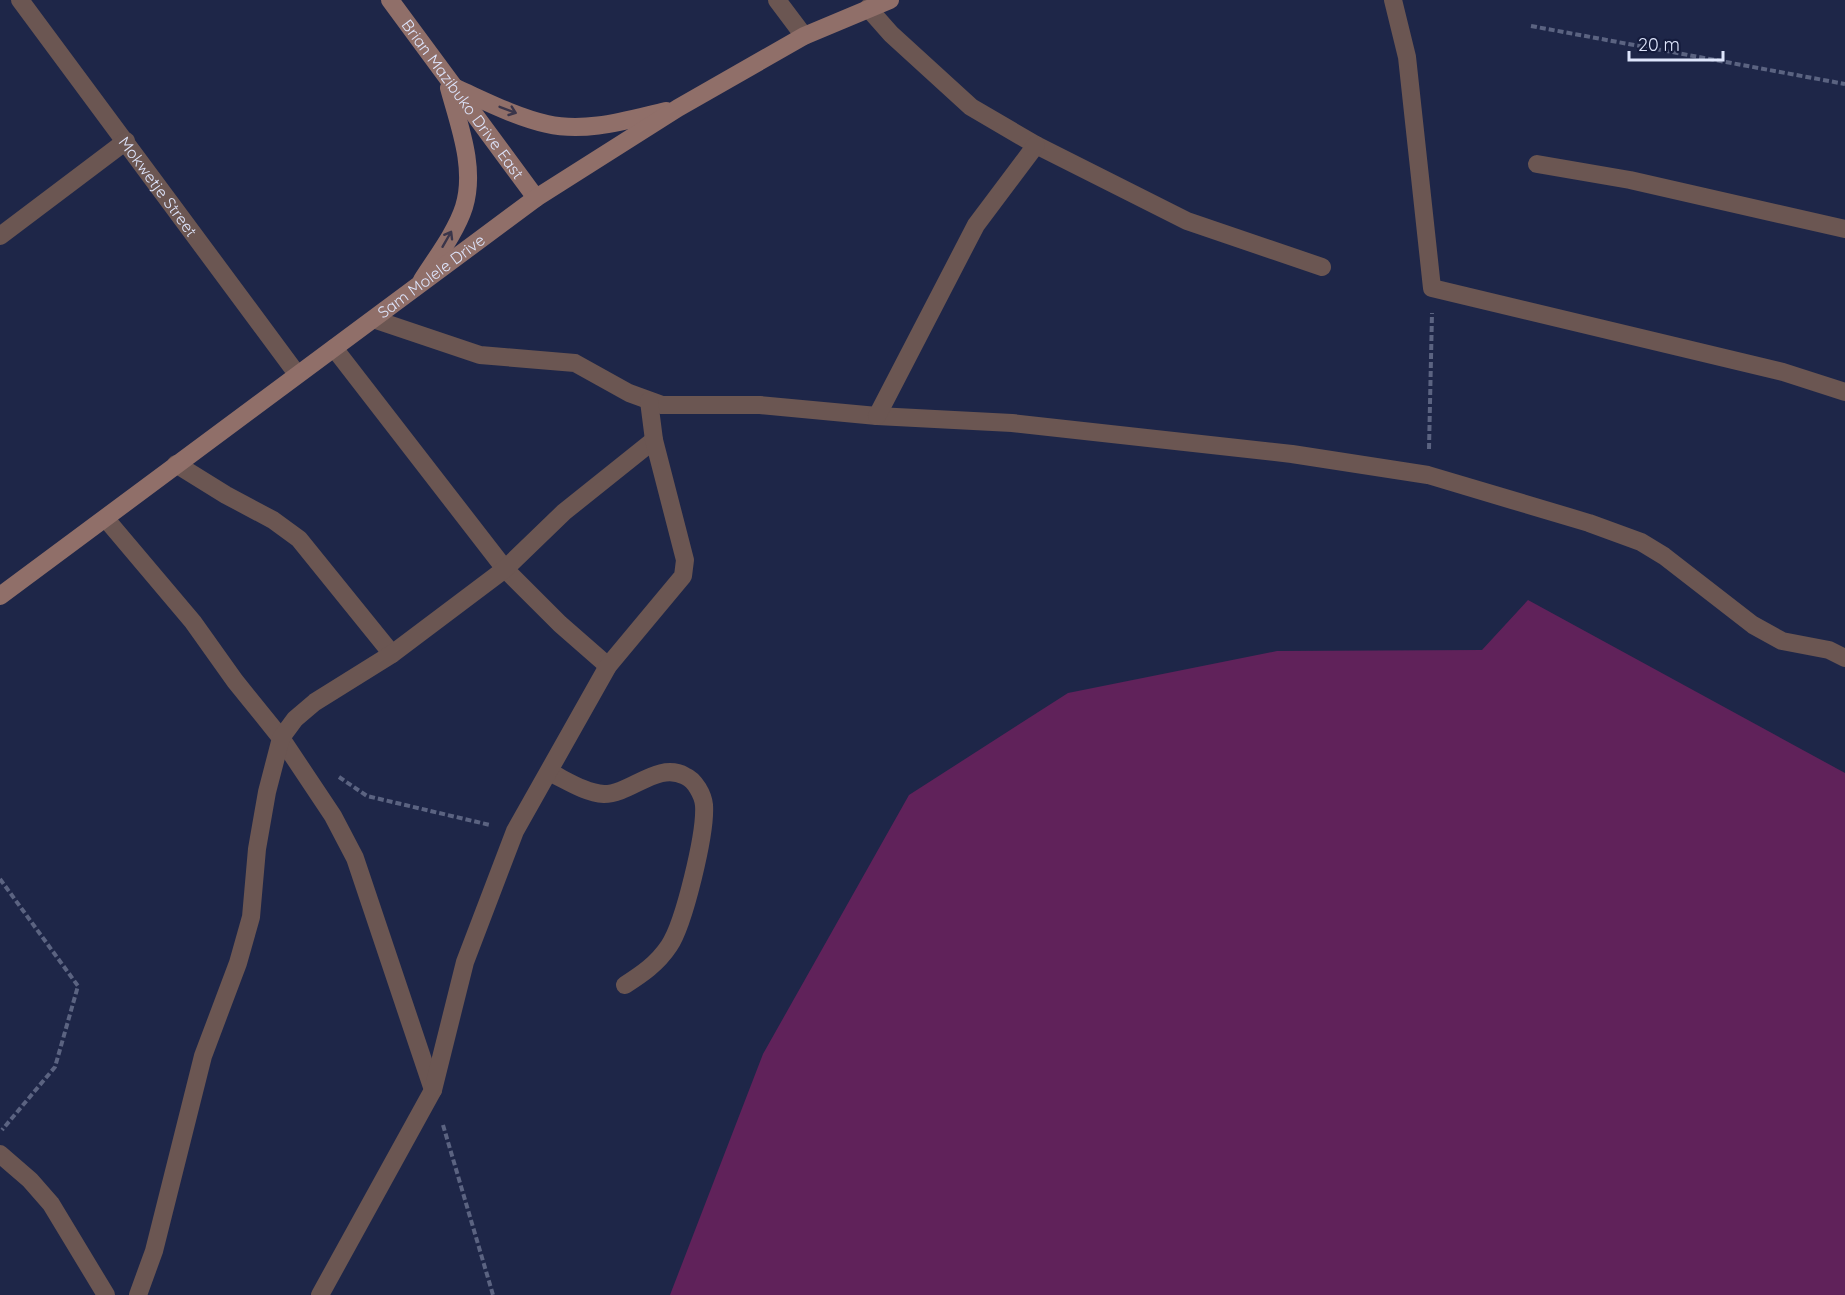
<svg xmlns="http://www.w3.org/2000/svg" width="1845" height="1295" viewBox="0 0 1845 1295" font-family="Quicksand,sans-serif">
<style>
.green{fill:#60225a}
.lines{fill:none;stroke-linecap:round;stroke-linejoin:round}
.path{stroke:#5b6381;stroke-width:4;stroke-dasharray:6 3;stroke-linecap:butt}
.street{stroke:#6b5652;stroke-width:18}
.secondary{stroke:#906f69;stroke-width:18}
.oneway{stroke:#3a354a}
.labels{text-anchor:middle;stroke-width:6;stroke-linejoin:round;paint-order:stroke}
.street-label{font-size:16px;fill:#dee5fc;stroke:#151c3d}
</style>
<rect width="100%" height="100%" fill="#1e2648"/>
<path class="green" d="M1528 600 1845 773V1295H670L763 1054 909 795 1068 693 1277 651 1482 650Z"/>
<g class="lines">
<path class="path" d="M1531 26 1845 84
M1429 449 1432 313
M339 777 367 796 490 825
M0 879 78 986 55 1067 2 1130
M443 1125 493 1295"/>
<g class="street">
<path id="s1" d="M20 0 297 374"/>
<path d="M777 0 804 36"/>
<path d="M1393 0 1407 57 1432 288 1783 372 1845 392"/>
<path d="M868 8 891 34 971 107 1036 145 1187 221 1322 267"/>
<path d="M1537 164 1630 180 1845 229"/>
<path d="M0 236 126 141"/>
<path d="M376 320 480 355 575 363 629 393 662 405H760L877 416 1012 423 1292 454 1428 475 1589 523 1641 542 1664 556 1753 625 1782 641 1829 650 1845 658"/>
<path d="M334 348 505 569 560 624 608 666"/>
<path d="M877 416 976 225 1036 145"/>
<path d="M176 464 226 495 273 520 299 539 392 654"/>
<path d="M106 519 193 622 235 681 281 738 333 816 355 858 433 1090"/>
<path d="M549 772C566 780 585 793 604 794 631 794 658 761 685 776 695 780 703 795 704 805 706 833 684 924 669 946 657 964 642 974 625 985"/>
<path d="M0 1154 30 1180 51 1204 106 1295"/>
<path d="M138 1295 154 1251 203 1056 238 963 251 917 257 849 267 792 281 738 295 719 315 702 392 654 505 569 564 512 654 440"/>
<path d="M320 1295 433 1090 465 962 515 831 608 666 683 576 685 560 654 440 649 401"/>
</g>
<g class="secondary">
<path id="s2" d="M390 0 536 198"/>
<path d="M456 88C485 101 516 117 547 124 586 133 627 120 666 111"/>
<path d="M422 280C436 258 456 232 464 207 476 168 459 125 449 88"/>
<path id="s3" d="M0 596 536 198 678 108 804 36 890 0"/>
</g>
</g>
<defs><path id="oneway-shaft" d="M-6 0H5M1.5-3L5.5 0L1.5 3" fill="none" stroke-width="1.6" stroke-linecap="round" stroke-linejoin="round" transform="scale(1.5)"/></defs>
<g class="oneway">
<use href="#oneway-shaft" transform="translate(508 110) rotate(21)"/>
<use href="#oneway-shaft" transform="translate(447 239) rotate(-60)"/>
</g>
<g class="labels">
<g class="street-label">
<text dy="6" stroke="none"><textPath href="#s2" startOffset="123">Brian Mazibuko Drive East</textPath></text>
<text dy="6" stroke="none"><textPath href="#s1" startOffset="232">Mokwetje Street</textPath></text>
<text dy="6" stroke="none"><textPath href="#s3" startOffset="537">Sam Molele Drive</textPath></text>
</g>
</g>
<path d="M1629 51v9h94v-9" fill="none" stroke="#dee5fc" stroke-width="3"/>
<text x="1638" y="51" font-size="18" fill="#dee5fc" stroke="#151c3d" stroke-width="4.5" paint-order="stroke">20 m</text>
</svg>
